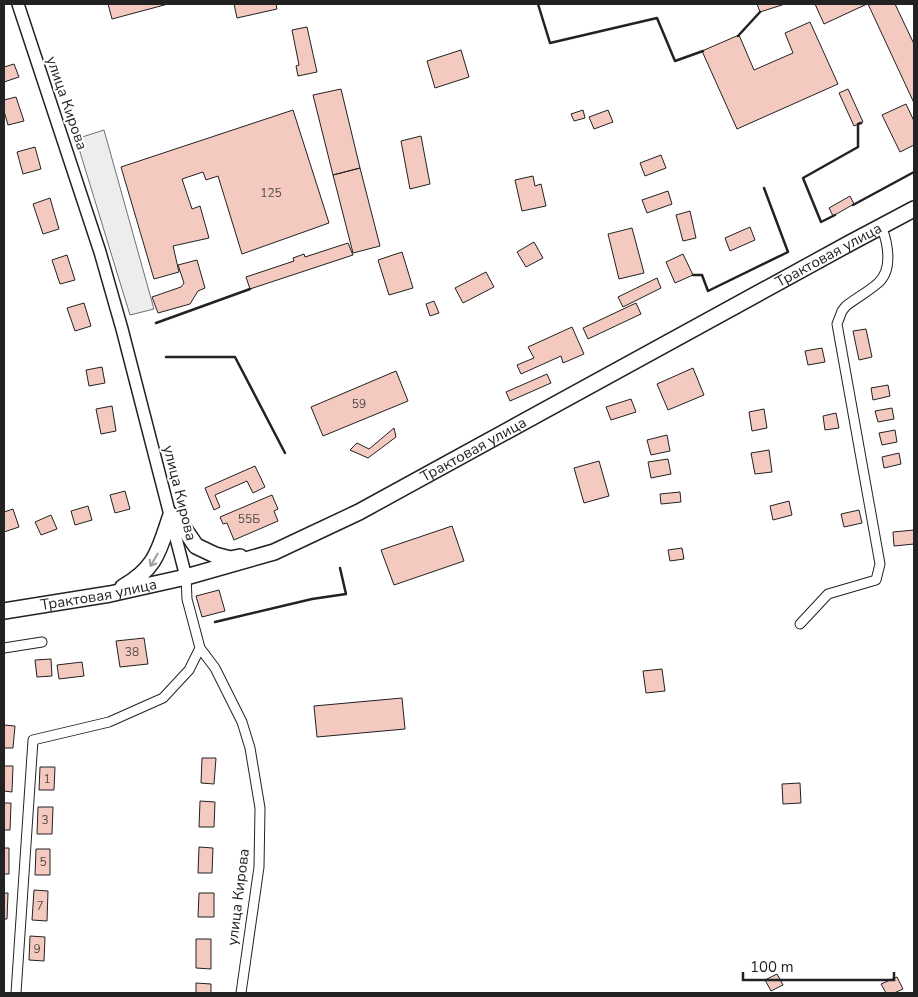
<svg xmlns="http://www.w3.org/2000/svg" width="918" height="997" viewBox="0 0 918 997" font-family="'Nunito Sans',sans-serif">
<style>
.parking{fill:#ededed;stroke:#6f6f6f}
.building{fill:#f3c9c0;stroke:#222}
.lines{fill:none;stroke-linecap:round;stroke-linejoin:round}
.minor-casing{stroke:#222;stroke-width:11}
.tertiary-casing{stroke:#222;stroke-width:14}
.trunk-casing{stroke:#222;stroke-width:18}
.minor{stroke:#fff;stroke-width:9}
.tertiary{stroke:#fff;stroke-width:11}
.trunk{stroke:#fff;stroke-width:15}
.wall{stroke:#222;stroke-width:2.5}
.oneway{stroke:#9c9c9c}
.labels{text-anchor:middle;stroke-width:4;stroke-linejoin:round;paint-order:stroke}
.number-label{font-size:12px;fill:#564c4a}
.street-label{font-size:15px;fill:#222;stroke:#fff}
</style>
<rect width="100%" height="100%" fill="#fff"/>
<path class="parking" d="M104 130 154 309 130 315 76 139Z"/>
<path class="building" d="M108 4H168L112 19Z
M234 4H276L277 9 237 18Z
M757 4H785L760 12Z
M815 4H867L824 24Z
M868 4H895L914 44V103Z
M810 22 838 84 737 129 702 51 739 35 754 70 793 53 785 33Z
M307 27 317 72 298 76 296 66 299 65 292 30Z
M461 50 469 77 435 88 427 61Z
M14 64 19 77 4 82V67Z
M341 89 360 168 333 175 313 95Z
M848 89 863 122 854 126 839 93Z
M16 97 24 121 8 125 4 111V100Z
M906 104 914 121V145L900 152 882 115Z
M293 110 329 223 242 254 218 176 206 180 203 172 182 179 192 209 200 206 209 238 173 246 179 272 154 279 121 167Z
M583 110 585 118 574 121 571 114Z
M608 110 613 122 594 129 589 117Z
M421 136 430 184 410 189 401 141Z
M35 147 41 169 23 174 17 152Z
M661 155 666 168 645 176 640 163Z
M360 168 380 246 353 253 333 175Z
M533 176 535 186 541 184 546 206 522 211 515 180Z
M668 191 672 204 647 213 642 200Z
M850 196 854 204 833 216 829 208Z
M50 198 59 229 43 234 33 204Z
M690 211 696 238 683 241 676 215Z
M750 227 755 240 730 251 725 238Z
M632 228 644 273 619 279 608 234Z
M534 242 543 258 526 267 517 252Z
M348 243 353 255 250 289 246 277 294 261 293 258 304 254 305 257Z
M402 252 413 288 389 295 378 260Z
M683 254 693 275 675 283 666 262Z
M67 255 75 280 60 284 52 260Z
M197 260 205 288 198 291 190 304 158 313 152 297 181 287 184 283 178 265Z
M486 272 494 287 463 303 455 288Z
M657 278 661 288 623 307 618 297Z
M434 301 439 313 430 316 426 304Z
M84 303 91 326 75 331 67 308Z
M636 303 641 314 588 339 583 328Z
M572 327 584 354 563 363 561 356 521 374 517 365 534 358 528 347Z
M866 329 872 357 859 360 853 331Z
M822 348 825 362 808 365 805 351Z
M102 367 105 383 89 386 86 370Z
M693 368 704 395 668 410 657 384Z
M396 371 408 401 323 436 311 407Z
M547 374 551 383 510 401 506 392Z
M888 385 890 396 873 400 871 388Z
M631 399 636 412 611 420 606 407Z
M112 406 116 431 101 434 96 409Z
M892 408 894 419 878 422 875 411Z
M764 409 767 428 752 431 749 412Z
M836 413 839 428 825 430 823 416Z
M394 428 396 437 368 458 350 450 357 443 369 449Z
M895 430 897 442 882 445 879 433Z
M667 435 670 451 651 455 647 440Z
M769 450 772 472 755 474 751 453Z
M899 453 901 464 884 468 882 457Z
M668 459 671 474 651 478 648 462Z
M599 461 609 496 584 503 574 468Z
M255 466 265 487 253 493 247 481 215 495 220 507 214 510 205 488Z
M125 491 130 509 115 513 110 495Z
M680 492 681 502 661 504 660 494Z
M272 495 278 509 274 511 278 521 234 540 227 523 223 524 220 517Z
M789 501 792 515 773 520 770 506Z
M88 506 92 520 75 525 71 511Z
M13 509 19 527 4 532V512Z
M859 510 862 523 844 527 841 514Z
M51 515 57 529 41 535 35 522Z
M452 526 464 561 394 585 381 550Z
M914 530V544L894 546 893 532Z
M682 548 684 559 670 561 668 550Z
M219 590 225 611 202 617 196 596Z
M144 638 148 664 120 667 116 641Z
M51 659 52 676 37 677 35 660Z
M82 662 84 676 59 679 57 665Z
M662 669 665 691 646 693 643 671Z
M402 698 405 729 317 737 314 706Z
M4 725 15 726 13 748H4Z
M202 758H216L214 784 201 783Z
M4 766H13L12 792 4 791Z
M40 767H55L54 790H39Z
M800 783 801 803 783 804 782 784Z
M200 801 215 802 214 827H199Z
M4 803H11L10 830H4Z
M38 807H53L52 834H37Z
M199 847 213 848 212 873H198Z
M4 848H9V874H4Z
M36 849H50V875H35Z
M34 890 48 891 47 921 32 920Z
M4 893H8L7 919H4Z
M199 893H214V917H198Z
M30 936 45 937 44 961 29 960Z
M196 939H211V969L196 968Z
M777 974 783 985 771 991 765 980Z
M897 977 903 989 894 993H886L881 984Z
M196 983 211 984V993H196Z"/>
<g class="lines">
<defs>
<path id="minor" d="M186 577 187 599 200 648 215 668 242 722 250 748 260 808 259 867 241 993
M800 624 828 594 876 580 880 564 837 324 842 311 846 306C856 298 868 292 878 283 893 270 888 244 882 228
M4 648 42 642
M16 993 33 740 109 722 163 698 189 670 200 648"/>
<path id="tertiary" d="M18 4 100 252 122 329 186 577"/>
<g id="trunk">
<path d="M123 587C157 568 159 549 171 515L183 527 196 546 215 555 230 559 240 557"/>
<path id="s1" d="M4 611 110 594 186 577 274 552 359 512 850 243 914 209"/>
</g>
</defs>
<use href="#minor" class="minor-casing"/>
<use href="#tertiary" class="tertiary-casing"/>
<use href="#trunk" class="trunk-casing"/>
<use href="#minor" class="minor"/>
<use href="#tertiary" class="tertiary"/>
<use href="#trunk" class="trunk"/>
<path class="wall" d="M538 4 550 43 657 18 675 61 703 51
M738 36 760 12
M853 205 914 172
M835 215 821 222 803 178 858 147V124L861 123
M693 275H702L708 291 788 252 764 188
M156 323 250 289
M166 357H235L285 453
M215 622 312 599 346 594 340 568"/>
</g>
<defs><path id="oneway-shaft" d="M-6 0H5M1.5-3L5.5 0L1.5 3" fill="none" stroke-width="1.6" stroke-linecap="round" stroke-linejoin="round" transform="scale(1.25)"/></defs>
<use class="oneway" href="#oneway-shaft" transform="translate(154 560) rotate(120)"/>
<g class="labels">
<g class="number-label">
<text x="271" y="197">125</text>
<text x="359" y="408">59</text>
<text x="249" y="523">55Б</text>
<text x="132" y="656">38</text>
<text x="47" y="783">1</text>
<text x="45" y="824">3</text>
<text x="43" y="866">5</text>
<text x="40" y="910">7</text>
<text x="37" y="953">9</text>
</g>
<g class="street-label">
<text transform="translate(67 103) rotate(71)" y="5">улица Кирова</text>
<text dy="5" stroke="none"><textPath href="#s1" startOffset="906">Трактовая улица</textPath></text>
<text dy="5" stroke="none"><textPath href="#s1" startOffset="501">Трактовая улица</textPath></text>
<text transform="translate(180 493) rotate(76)" y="5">улица Кирова</text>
<text dy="5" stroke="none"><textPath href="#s1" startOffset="96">Трактовая улица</textPath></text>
<text transform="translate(238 897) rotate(-83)" y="5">улица Кирова</text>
</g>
</g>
<rect width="918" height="997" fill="none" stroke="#222222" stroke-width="10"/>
<path d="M743 972v8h151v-8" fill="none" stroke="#222222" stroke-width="2.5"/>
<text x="750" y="972" font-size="15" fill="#222222" stroke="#ffffff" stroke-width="4" paint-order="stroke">100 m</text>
</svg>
